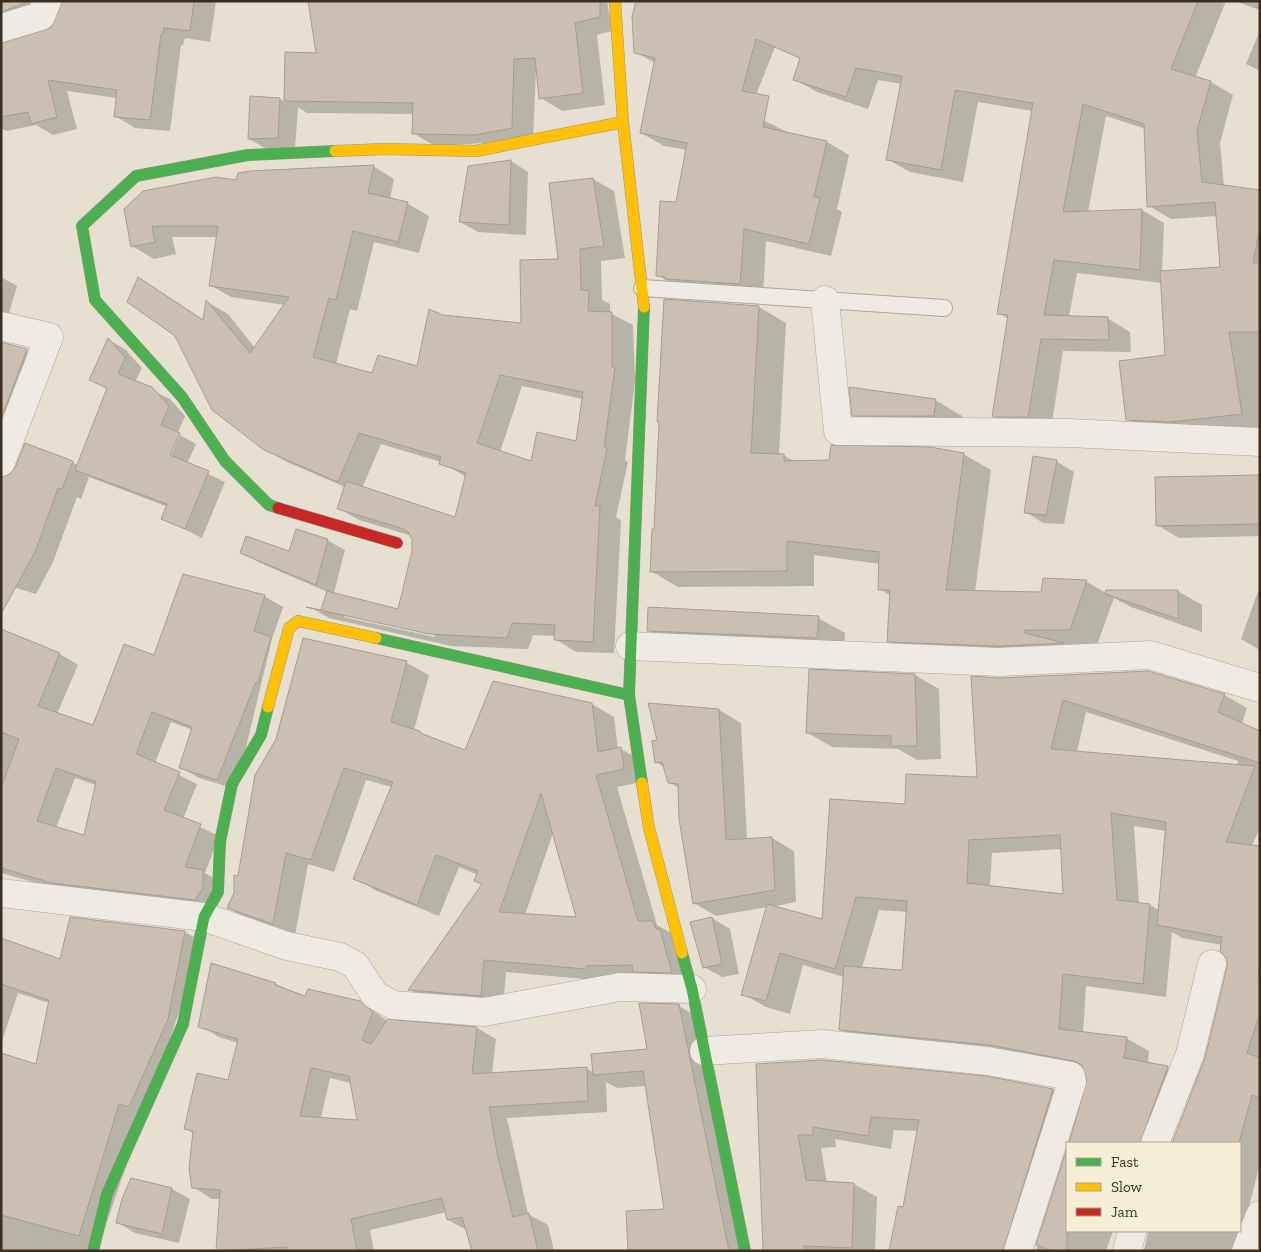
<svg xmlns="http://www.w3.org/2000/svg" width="1261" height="1252" viewBox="0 0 1261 1252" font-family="'Zilla Slab',serif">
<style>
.shadow{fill:#0003;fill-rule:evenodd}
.building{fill:#cbbfb2;stroke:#a89c90;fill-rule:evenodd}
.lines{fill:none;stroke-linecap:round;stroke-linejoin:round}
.lane-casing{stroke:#ada599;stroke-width:18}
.street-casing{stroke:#ada599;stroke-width:29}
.fast-casing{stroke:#9c958a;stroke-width:12}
.slow-casing{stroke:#9c958a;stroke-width:12}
.jam-casing{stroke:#9c958a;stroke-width:12}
.lane{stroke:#efebe3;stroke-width:16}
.street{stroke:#efebe3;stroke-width:28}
.fast{stroke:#4caf50;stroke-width:11}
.slow{stroke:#ffc107;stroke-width:11}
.jam{stroke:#c62828;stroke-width:11}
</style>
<rect width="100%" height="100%" fill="#e7e0d1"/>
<path class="shadow" d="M1 1H49L6 36V44L47 32 96 1H216L210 42 185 38 183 45H181L170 131 135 128 115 116 117 98 67 91 77 129 53 135 36 125 6 131 1 128V42L4 44 6 42 1 39Z
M309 1H607L612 31 597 35 605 105 562 111 541 98 536 71 533 140 435 146 413 133 414 114 307 113 298 107 295 148 267 149 249 139 280 99 285 102 286 54H317Z
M793 1 749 113 787 132 827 142 849 155 837 209 842 212 831 256 766 241 763 297 680 288 657 275 677 203 687 150 664 146 641 133 655 63 635 52Z
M812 1H1226L1195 78 1211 82 1233 95 1220 143 1224 186 1260 191V427L1194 434 1150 432 1128 419 1166 356 1162 283 1077 273 1069 317 1107 318 1130 332 1131 352 1063 351 1051 429H1015L993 416 1009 319 999 313 1032 111 978 102 963 182 910 172 887 159 902 84 878 80 868 109 817 92 794 79 801 59 789 52ZM1106 116 1146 129 1149 206 1171 219 1217 216 1221 268 1162 272 1164 223 1142 210 1088 212Z
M1234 1H1260V10Z
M1260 30V71L1246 64Z
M511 161 528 172 526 235 478 232 460 222Z
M373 166 394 179 390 199 408 204 429 216 419 253 374 242 357 311 350 309 336 364 373 375 418 368 442 316 522 325 560 260 593 179 614 191 625 258 601 261 602 300 610 304V313L633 325 635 381 625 460 628 462 616 517 621 520 614 653 576 652 555 639V636L533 635 528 649 451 646 329 618 313 609 321 611 328 592 260 563 242 552H289L327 540 345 550 334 593 399 610 413 551V539L412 536 359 520 338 508 345 487 287 462 264 449 176 335 139 278 204 320 207 302 228 314 255 348 285 305 231 297 210 285 218 237H172L176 254 154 259 132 246 125 209 237 181ZM522 386 583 399 577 443 532 463 500 452ZM381 444 441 462 466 477 456 519 362 488ZM344 614 435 634V637L344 617Z
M1 277 17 286 3 333 1 332Z
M759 307 786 323 779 455H783L796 462 963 454 991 470 975 592 1042 593 1044 579 1087 582 1106 593 1178 591 1202 605V632L1131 607 1114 598 1097 645 916 657 888 641 891 596 880 589V564L814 555V586L678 587 651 571 655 530 660 423 658 422Z
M109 340 125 349 142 368 135 382 170 399 185 416 166 460 168 462 180 435 196 444 187 464 225 482 202 538 163 519 168 507 89 477 81 499 77 497 53 562 36 594 6 585 1 598V343L26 350 45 360 4 467V476L72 462 78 465 107 389 91 380Z
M935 400 962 416 960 431 880 430 853 415Z
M1056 461 1074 472 1064 524 1043 523 1026 512Z
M1260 476V539L1259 536 1179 538 1157 525Z
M1260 586V650L1241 639Z
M264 596 283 607 272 639 236 789 199 778 181 767 193 730 171 722 155 763 197 784 183 819 219 836 205 873 221 882 214 910 72 893 1 873V630L60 654 78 665 57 714 94 726 155 657ZM75 778 96 785 85 836 56 828Z
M818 618 845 633 844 653 675 646 649 630Z
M303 640 407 663 429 675 414 730 466 752 592 704 614 717 618 749H621L643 761 646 781 617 787 657 925 675 935 693 985 607 981 506 972 503 1008 431 1003 410 990 483 885 476 881 478 875 459 867 439 916 377 891 355 878 392 787 366 780 334 872 308 864 295 936 250 921 228 908 239 878ZM553 833 578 918 525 915Z
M915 675 939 689 941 759 917 760 898 749 832 747 808 733Z
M972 678 1224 695 1247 708 1242 724 1260 732V827L1252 846 1260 847V1163L1238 1251H1144L1148 1231H1240V1143H1173L1206 1060 1228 968V960L1222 945 1182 938 1172 932 1166 997 1086 986 1083 1033 1126 1038 1149 1051 1148 1064 1168 1068 1191 1081 1166 1143H1070L1088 1087 1087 1071 1014 1058 864 1043 841 1029 844 977 803 965 790 1014 766 1007 743 994 767 907 716 916 694 903 679 788 669 782 665 768 656 762 719 710 741 723 747 840 772 838 794 851 796 902 771 907 823 921 906 805 978 778ZM1086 712 1238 761 1237 766 1077 752ZM1134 826 1166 831 1160 911 1150 905 1139 904ZM1062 849 1065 895 990 887 992 853ZM879 910 908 912 903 971 862 968Z
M71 918 185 932 203 942 97 1251H1V1054L37 1066 49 1003 18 993 1 1044V939L61 960Z
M712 918 730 929 739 974 722 977 704 967Z
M212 965 276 984 306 998 360 1002 388 1021 477 1028 496 1039 492 1074 586 1068 594 1073 649 1050 679 1006 702 1019 749 1251H628L665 1211 647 1086 617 1088 606 1082 607 1112 507 1118 528 1214 548 1225 554 1251H473L467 1230 448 1220 447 1212 370 1230 374 1251H226L218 1246 221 1199H212L193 1187 194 1134 186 1129 229 1082 238 1043 219 1037 200 1026ZM330 1078 351 1083 359 1121 321 1118Z
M757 1065 986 1078 1053 1090 1076 1103 1029 1251H890L904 1209 918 1131 894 1130 891 1149 835 1139 836 1147 821 1148 827 1183 854 1184 877 1197 875 1251H764Z
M1067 1152V1231H1113L1106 1251H1036Z
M172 1189 190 1199 179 1243 135 1233 117 1222Z"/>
<path class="building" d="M1 1H30L1 12Z
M62 1H194L190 31 164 28 163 34H161L150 120 114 117 117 90 48 80 57 117 31 124 28 112 1 117V43L51 28Z
M308 1H600V17L575 23 583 93 539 99 535 58 514 59 512 128 475 135 412 134 413 103 284 101 285 52 316 53Z
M636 1H1198L1171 69 1211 81 1197 130 1202 182 1260 190V227L1253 263H1260V332H1229L1242 414 1171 422 1126 420 1119 361 1165 355 1160 271 1220 267 1215 202 1147 207 1144 124 1083 104 1063 212 1142 209 1140 270 1054 260 1044 315 1108 317 1109 340 1041 339 1028 417H992L1008 315 997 314 1033 103 955 90 941 170 886 160 902 76 856 68 846 97 793 80 800 58 756 39 742 91 769 96 763 127 827 141 814 197 820 198 809 244 744 229 740 284 665 279V277L656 276 660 201 676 202 687 143 640 133 655 58 634 53 632 16Z
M250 96 280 98 278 138 248 139Z
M511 160 509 225 459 222 468 166Z
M374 165 368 193 408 202 398 242 353 231 336 300 329 298 313 357 372 373 378 355 417 366 429 309 443 315 521 323 520 260 558 259 549 183 593 178 604 246 580 249 581 290 589 291 588 311 612 312V367H615L604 447 607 448 595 506H600L593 642 554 640 555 625 512 623 507 638 429 634 306 607 321 610 327 591 398 609 412 551V539L408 532 401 528 337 509 346 481 455 517 466 473 439 464 441 457 359 433 338 482 264 450 212 410 175 336 127 302 138 277 203 320 206 300 250 353 289 297 209 286 218 226H152L155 242 131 247 124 209 143 191 216 177 236 180 238 173 250 171ZM500 375 583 392 576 441 537 432 531 461 477 443Z
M664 299 759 306 751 453 784 454V461L829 460 831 445 930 447 964 453 946 590 1041 592 1043 578 1087 580 1070 630H1025V633L1064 643 999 646 887 642 890 590H878L879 552 787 541V571L650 572 652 529H654L659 422H657Z
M108 338 125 357 118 374 152 387 169 406 161 425 180 433 170 455 209 471 185 529 161 519 167 504 75 470 107 388 89 380Z
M1 342 27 349 4 411 1 410Z
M849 387 936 399 934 416H852Z
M25 443 73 461 62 489 58 488 35 552 1 614V477L10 474 15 468Z
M1033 456 1057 460 1046 515 1024 513Z
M1260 475V524L1156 526 1155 477Z
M296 529 328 539 316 585 240 553 246 536 289 551Z
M183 574 265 595 254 631 271 637 258 683 256 682 217 780 179 768 192 727 152 712 136 754 180 772 164 810 201 824 185 867 203 870V888L195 900 52 883 1 868V788L19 739 1 732V629L60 653 38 706 93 725 124 644 154 655ZM56 768 96 782 84 835 37 821Z
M1106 590H1178V619L1105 594Z
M648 607 819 616 817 638 647 631Z
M303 638 407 661 391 722 420 731V733L465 750 493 681 592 703 598 752 621 747 624 769 596 775 638 921H653L656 929H660L672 973 633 972 632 965 586 966 585 969 484 960 481 996 408 990 482 884 474 881 478 871 436 855 417 905 353 879 393 782 344 768 311 860 286 853 273 924 227 908 234 893V875L238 876 255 775 276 739ZM541 793 576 917 499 912Z
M809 669 915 674 917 746H891V736L806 733Z
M1148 671 1225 694 1218 712 1260 731V763L1063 700 1051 749 1255 766 1226 842 1260 846V959L1258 977H1260V1013L1247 1053 1260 1058V1098L1252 1095 1239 1143H1172L1205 1058 1227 967V959L1220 951 1222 937 1157 925 1166 822 1111 813 1117 900 1150 904 1143 984 1063 974 1059 1029 1127 1037 1124 1058 1168 1066 1140 1143H1069L1087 1080 1082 1065 1074 1061 990 1045 839 1030 844 966 902 970 907 901 856 897 835 969 780 953 766 1001 741 995 767 904 822 919 830 799 905 804 906 774 977 777 971 676 1000 678ZM1060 835 1063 894 967 883 969 840Z
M648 703 719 709 726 840 772 837 775 890 693 904 679 819 678 784 668 783 662 762 655 763 652 741 657 740Z
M70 917 185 931 168 1019 129 1107 119 1104 79 1236 1 1215V1053L36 1064 49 1000 1 984V938L60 959Z
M712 917 722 964 703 968 690 922Z
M211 963 276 983 275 985 305 996 308 989 360 1001 373 1012 362 1040 371 1044 388 1019 477 1027 472 1074 587 1067 588 1101 489 1107 498 1158 513 1217 529 1213 538 1251H472L462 1217 447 1220 442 1198 351 1219 357 1251H287V1247L216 1251 220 1190 192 1188 189 1169 193 1131 184 1129 197 1073 228 1080 238 1039 198 1027ZM311 1068 349 1076 357 1120 300 1116Z
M639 1003 679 1004 729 1251H628L626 1211 664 1209 643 1071 593 1075 591 1054 647 1049Z
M822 1060 986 1076 1053 1089 1003 1251H889L898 1206 903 1207 919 1120 871 1117 868 1136 813 1127V1135H798L806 1180 854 1183 852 1248 804 1246 805 1251H763L756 1064Z
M1067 1148V1251H1053L1036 1245Z
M131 1178 172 1188 162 1234 116 1223 122 1199Z"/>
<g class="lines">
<defs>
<path id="lane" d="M642 288 944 308"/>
<path id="street" d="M1 28 41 16 47 1
M825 300 838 431 1068 433 1260 442
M1 326 49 337 1 462
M630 646 999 662 1150 655 1260 688
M1 893 204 917 287 946 340 957 355 965 375 995 393 1005 484 1012 620 987 692 989
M704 1051 822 1044 988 1061 1071 1076 1072 1082 1018 1251
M1155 1143 1190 1054 1212 964
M1127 1251 1132 1231
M1246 1251 1260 1215"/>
<path id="fast" d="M278 508 269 505 225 461 182 397 95 300 82 226 136 176 248 155 335 151
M376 638 629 695
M642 783 629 695 644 307
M682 953 692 989 745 1251
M93 1251 107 1194 183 1024 204 917 218 892 220 842 232 784 261 735 268 707"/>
<path id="slow" d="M615 1 623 122 644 307
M335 151 386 149 476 151 623 122
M268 707 289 628 298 621 376 638
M642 783 649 828 682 953"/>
<path id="jam" d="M278 508 397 543"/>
</defs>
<use href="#lane" class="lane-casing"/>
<use href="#street" class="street-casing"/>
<use href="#fast" class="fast-casing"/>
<use href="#slow" class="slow-casing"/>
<use href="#jam" class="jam-casing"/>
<use href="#lane" class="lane"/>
<use href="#street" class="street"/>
<use href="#fast" class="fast"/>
<use href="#slow" class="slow"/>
<use href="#jam" class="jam"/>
</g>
<rect width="1261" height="1252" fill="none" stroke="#3d2e20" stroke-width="5"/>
<rect x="1066" y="1142" width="175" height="90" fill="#f7eed8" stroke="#ada18e"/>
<rect x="1076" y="1158" width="25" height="8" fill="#4caf50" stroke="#ada18e"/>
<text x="1111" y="1167" font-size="15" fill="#3d2e20">Fast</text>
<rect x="1076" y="1183" width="25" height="8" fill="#ffc107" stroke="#ada18e"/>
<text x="1111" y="1192" font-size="15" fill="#3d2e20">Slow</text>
<rect x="1076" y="1208" width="25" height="8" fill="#c62828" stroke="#ada18e"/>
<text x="1111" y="1217" font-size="15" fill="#3d2e20">Jam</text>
</svg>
